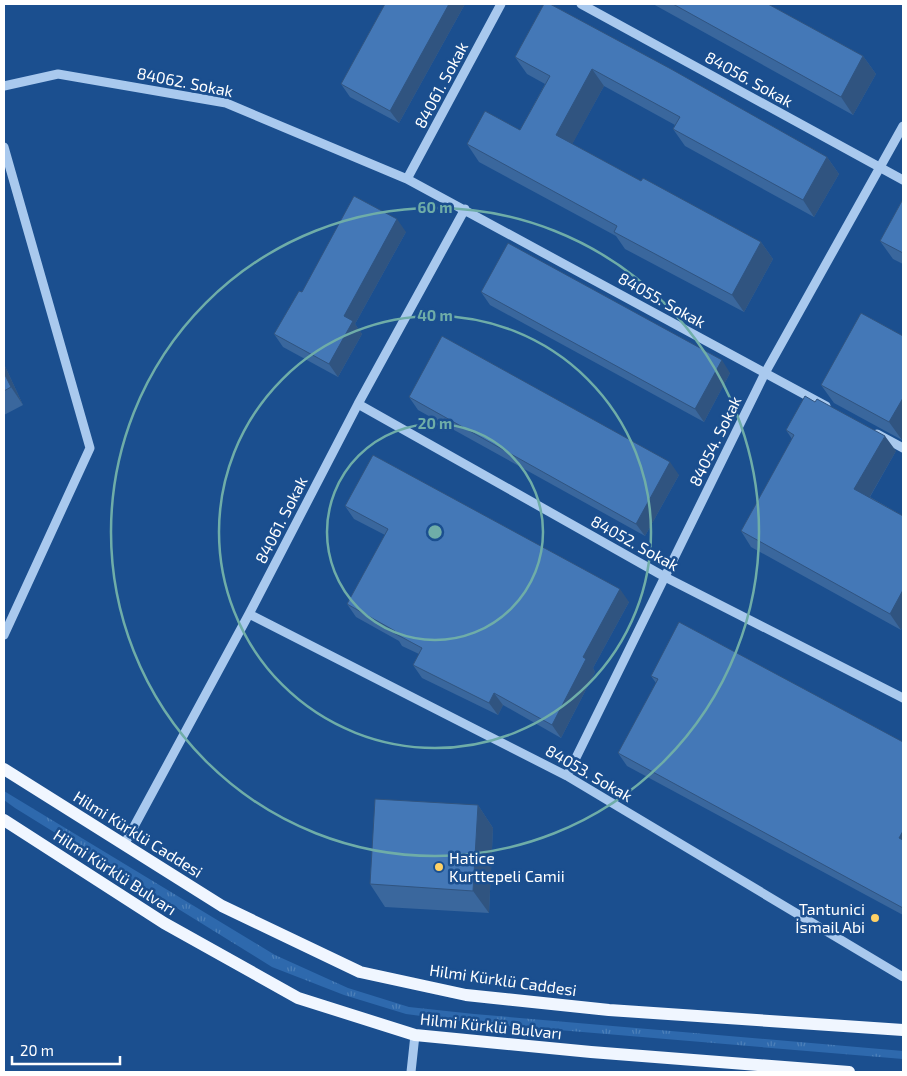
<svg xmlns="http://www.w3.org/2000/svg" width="907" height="1076" viewBox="0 0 907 1076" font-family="'Exo 2',sans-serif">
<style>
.grass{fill:url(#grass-tufts)}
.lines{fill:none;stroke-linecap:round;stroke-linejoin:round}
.minor{stroke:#a9c9ee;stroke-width:9}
.major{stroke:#f0f6ff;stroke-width:12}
.wall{fill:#3a679d}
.shaded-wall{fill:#305480}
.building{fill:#4478b7;stroke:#305480}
.ring{fill:none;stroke:#6fada8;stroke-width:2.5}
.poi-dot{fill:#ffd166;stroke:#1b4f8f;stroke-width:2}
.labels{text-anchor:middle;stroke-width:5;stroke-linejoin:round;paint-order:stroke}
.street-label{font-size:16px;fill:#fff;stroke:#1b4f8f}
.poi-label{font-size:16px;fill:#fff;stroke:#1b4f8f;text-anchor:start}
.centre{fill:#6fada8;stroke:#1b4f8f;stroke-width:2.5}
.ring-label{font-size:15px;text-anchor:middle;font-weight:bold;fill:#6fada8;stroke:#1b4f8f;stroke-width:5;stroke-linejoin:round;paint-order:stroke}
</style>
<defs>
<pattern id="grass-tufts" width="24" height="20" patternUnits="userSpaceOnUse" patternTransform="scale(1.25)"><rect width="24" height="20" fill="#2e69ad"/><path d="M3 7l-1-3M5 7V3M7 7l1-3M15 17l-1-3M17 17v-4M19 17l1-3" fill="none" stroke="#4d80b9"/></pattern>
</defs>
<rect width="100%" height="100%" fill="#1b4f8f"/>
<path class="grass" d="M4 791 275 955 348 988 409 1007 474 1014 903 1051V1059L474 1023 406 1014 344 995 272 967 15 808 4 800Z"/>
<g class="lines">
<path class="minor" d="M581 4 903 180
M4 86 58 74 226 103 407 179 826 406
M4 147 90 448 4 635
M407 179 501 4
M358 404 665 577 903 698
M877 434 903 448
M249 614 567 776 903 977
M567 776 765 373 903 126
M124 845 249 614 358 404 465 209
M411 1072 415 1035"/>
<path class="major" d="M4 769 222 906 360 972 466 995 609 1010 903 1030
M4 820 164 923 298 998 415 1035 591 1052 849 1072"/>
</g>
<path class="wall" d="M385 4H465L399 123 350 97 341 84Z
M544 4 827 157 839 174 814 217 685 146 673 129 675 125 604 86 572 144 641 181 761 242 773 259 744 312 625 249 616 236 479 162 467 144 520 130 545 84 527 74 515 57Z
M653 4H768L863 56 876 74 853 115Z
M903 199V264L893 259 880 241Z
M406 232 355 324 362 334 338 377 283 347 274 334 302 292Z
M481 292 730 373 704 422 490 305Z
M903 336V438L902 440 834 403 821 385Z
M4 364 23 405 4 415Z
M409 397 679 475 645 536 418 410Z
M786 430 896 451 870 497 903 516V625L901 630 751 547 741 531 792 439Z
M345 506 629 602 593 668 595 672 561 738 503 705 498 715 422 678 413 665 419 654 402 646 399 641 356 617 347 604 385 535 354 519Z
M651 676 903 742V915L627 766 618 753 656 683Z
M478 805 493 828 489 913 385 907 370 884Z"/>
<path class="shaded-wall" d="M449 4H465L399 123 390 111Z
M863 56 876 74 853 115 841 97Z
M592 69 604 86 568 152 556 135Z
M827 157 839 174 814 217 803 200Z
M397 219 406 232 355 324 362 334 338 377 329 364 344 316Z
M761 242 773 259 744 312 732 295Z
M722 360 730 373 704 422 695 409Z
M4 364 23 405 11 387 4 373Z
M903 398V438L902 440 889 422Z
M885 436 896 451 865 505 854 489Z
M670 462 679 475 645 536 636 524Z
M620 589 629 602 593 668 595 672 561 738 552 725 583 657Z
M903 590V625L901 630 890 614Z
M494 693 503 705 498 715 489 703Z
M478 805 493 828 489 913 473 891Z
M903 831V843L899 838Z"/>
<path class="building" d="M385 4H449L390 111 341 84Z
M544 4H550L671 69 827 157 803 200 673 129 680 117 592 69 556 135 641 181 643 178 761 242 732 295 614 232 617 226 467 144 485 111 520 130 550 76 515 57Z
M673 4H768L863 56 841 97Z
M354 196 397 219 344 316 353 321 329 364 274 334 299 291 302 292Z
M903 199V253L880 241Z
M508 243 722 360 695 409 481 292Z
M861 313 903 336V398L889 422 821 385Z
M442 336 670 462 636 524 409 397Z
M4 373 11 387 4 391Z
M805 396 815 402 817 399 885 436 854 489 903 516V590L890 614 741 531 794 435 786 430Z
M373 455 620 589 583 657 586 659 552 725 494 693 489 703 413 665 422 648 394 633 395 631 347 604 388 529 345 506Z
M679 622 903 742V831L899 838 903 840V908L618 753 658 679 651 676Z
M375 799 478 805 473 891 370 884Z"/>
<g class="ring">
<circle cx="435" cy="532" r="108"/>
<circle cx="435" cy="532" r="216"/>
<circle cx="435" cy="532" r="324"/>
</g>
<g class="poi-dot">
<circle cx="439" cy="867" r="5"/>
<circle cx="875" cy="918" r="5"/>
</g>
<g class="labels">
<g class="street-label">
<text transform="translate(749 79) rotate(29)" y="6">84056. Sokak</text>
<text transform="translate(185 82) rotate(11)" y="6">84062. Sokak</text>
<text transform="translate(441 85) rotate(-62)" y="6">84061. Sokak</text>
<text transform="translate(662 300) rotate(29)" y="6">84055. Sokak</text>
<text transform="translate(715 441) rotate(-64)" y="6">84054. Sokak</text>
<text transform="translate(281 520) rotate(-63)" y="6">84061. Sokak</text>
<text transform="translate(635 543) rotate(29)" y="6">84052. Sokak</text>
<text transform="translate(589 773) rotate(30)" y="6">84053. Sokak</text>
<text transform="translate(138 834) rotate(32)" y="6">Hilmi Kürklü Caddesi</text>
<text transform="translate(115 872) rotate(33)" y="6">Hilmi Kürklü Bulvarı</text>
<text transform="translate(503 980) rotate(8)" y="6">Hilmi Kürklü Caddesi</text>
<text transform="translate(491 1026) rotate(6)" y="6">Hilmi Kürklü Bulvarı</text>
</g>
<g class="poi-label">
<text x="449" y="864">Hatice<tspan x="449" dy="18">Kurttepeli Camii</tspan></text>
<text x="865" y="915" text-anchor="end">Tantunici<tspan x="865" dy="18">İsmail Abi</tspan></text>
</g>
</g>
<circle cx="435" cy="532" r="8" class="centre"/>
<g class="ring-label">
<text x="435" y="213">60 m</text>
<text x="435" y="321">40 m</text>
<text x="435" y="429">20 m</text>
</g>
<rect width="907" height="1076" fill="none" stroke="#ffffff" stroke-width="10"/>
<path d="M12 1056v8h108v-8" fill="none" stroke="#ffffff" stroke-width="2.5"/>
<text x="20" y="1056" font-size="15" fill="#ffffff" stroke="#1b4f8f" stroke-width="4" paint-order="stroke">20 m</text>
</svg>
